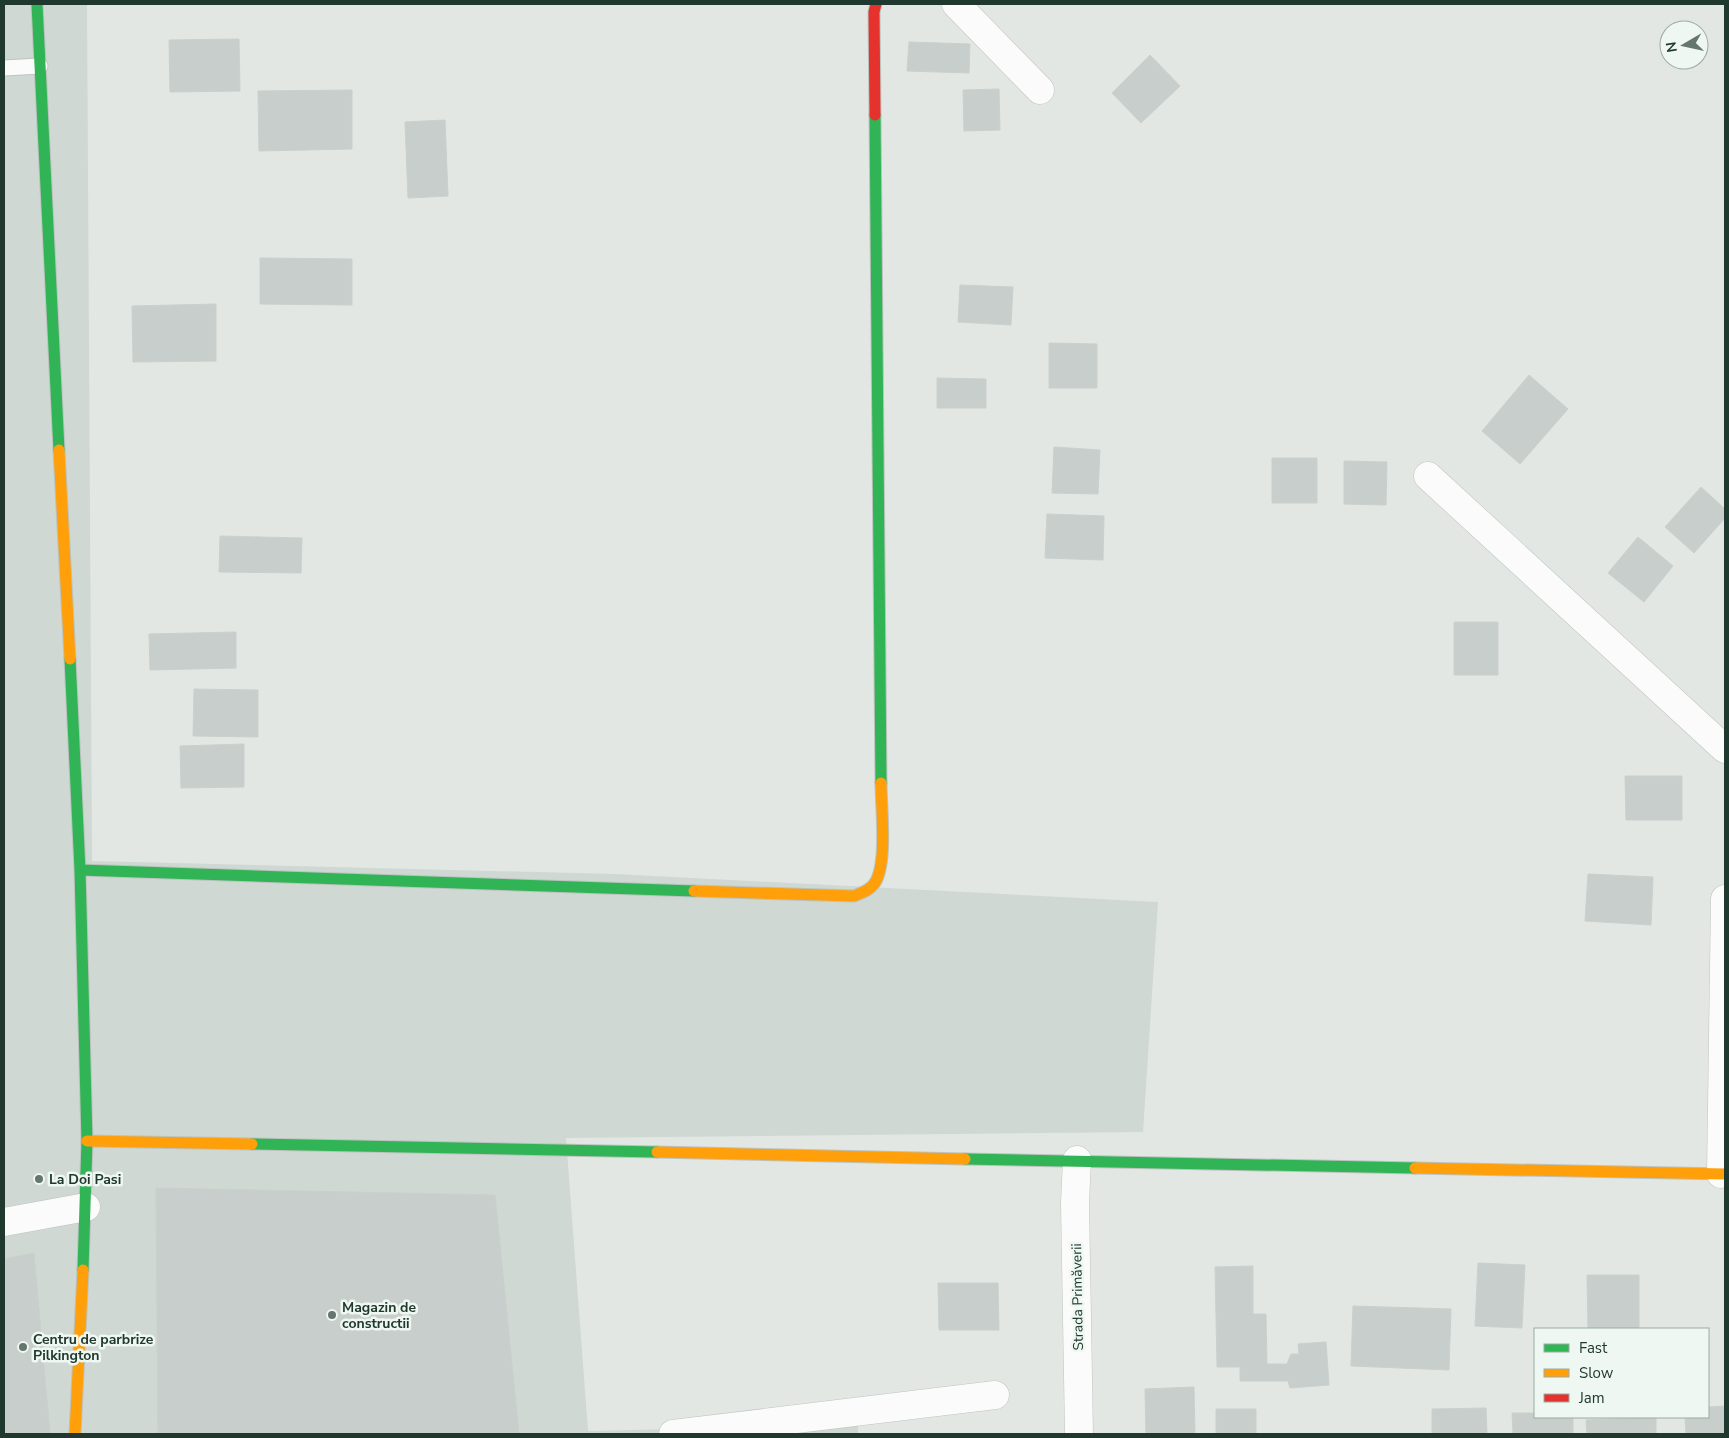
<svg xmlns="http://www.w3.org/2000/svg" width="1729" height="1438" viewBox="0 0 1729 1438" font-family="'Nunito Sans',sans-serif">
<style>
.built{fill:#cfd8d3}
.building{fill:#c8cecb;stroke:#cad0cd}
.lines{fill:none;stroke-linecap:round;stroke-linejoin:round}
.lane-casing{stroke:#bfc4c1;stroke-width:17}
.street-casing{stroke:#bfc4c1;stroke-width:29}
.fast-casing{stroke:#bcc3bf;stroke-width:13}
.slow-casing{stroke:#bcc3bf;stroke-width:13}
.jam-casing{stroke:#bcc3bf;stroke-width:13}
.lane{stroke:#fbfbfb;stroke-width:15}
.street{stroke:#fbfbfb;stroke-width:28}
.fast{stroke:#30b455;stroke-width:11}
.slow{stroke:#ff9f0a;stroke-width:11}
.jam{stroke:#e5322d;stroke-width:11}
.poi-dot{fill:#64766e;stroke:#eff7f2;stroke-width:2}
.labels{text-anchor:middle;stroke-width:5;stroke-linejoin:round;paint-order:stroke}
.poi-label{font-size:14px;font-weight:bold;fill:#20392f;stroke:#eff7f2;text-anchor:start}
.street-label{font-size:14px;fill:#20392f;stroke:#eff7f2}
</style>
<rect width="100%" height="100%" fill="#e2e7e4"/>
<path class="built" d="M4 4H87L92 861 615 874 1158 902 1143 1132 566 1138 588 1431 858 1425V1434H4Z"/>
<path class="building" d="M239 39 240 91 170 92 169 40Z
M909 42 970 44 969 73 907 71Z
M1150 55 1180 86 1141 123 1112 93Z
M999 89 1000 130 964 131 963 90Z
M352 90V149L259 151 258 91Z
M445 120 448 196 408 198 405 122Z
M260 258 352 259V305L260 304Z
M960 285 1013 287 1011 325 958 322Z
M216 304V361L133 362 132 306Z
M1049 343 1097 344V388H1049Z
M1529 375 1568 409 1520 464 1482 431Z
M937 378 986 379V408H937Z
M1054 447 1100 450 1098 494 1052 493Z
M1272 458H1317V503H1272Z
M1344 461 1387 462 1386 505 1344 504Z
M1701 487 1725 509V518L1694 553 1665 527Z
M1047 514 1104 516 1103 560 1045 558Z
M220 536 302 538 301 573 219 572Z
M1638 537 1673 566 1644 602 1608 573Z
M1454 622H1498V675H1454Z
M236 632V668L150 670 149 634Z
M194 689 258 690V737L193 736Z
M244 744V787L181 788 180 746Z
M1625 776H1682V820H1626Z
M1588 874 1653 877 1651 925 1585 921Z
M156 1188 495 1195 519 1434H158Z
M34 1253 50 1434H4V1259Z
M1478 1263 1525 1265 1522 1328 1475 1326Z
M1253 1266V1314H1266L1267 1364H1287L1291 1354H1299L1298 1344 1326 1342 1329 1385 1290 1388 1288 1381H1240V1367H1217L1215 1267Z
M1587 1275H1639V1329H1588Z
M938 1283H998L999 1330H939Z
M1353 1306 1451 1309 1449 1370 1351 1366Z
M1194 1387 1195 1434H1146L1145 1389Z
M1725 1406V1434H1686L1685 1417H1708V1407Z
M1486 1408 1487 1434H1432V1409Z
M1216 1409H1256V1434H1216Z
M1512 1413H1535V1417H1573V1434H1513Z
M1656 1417V1434H1587L1586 1420Z"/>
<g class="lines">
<defs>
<path id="lane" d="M4 68 40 66"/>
<path id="street" d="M956 4 1040 90
M1428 476 1725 749
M1077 1160 1075 1203 1079 1434
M1721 1174 1725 899
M4 1222 86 1207
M673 1434 995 1395"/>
<path id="fast" d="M37 4 59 450
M875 115 881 783
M70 659 80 870 87 1141 83 1270
M80 870 694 891
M252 1144 657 1152
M965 1159 1415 1168"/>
<path id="slow" d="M59 450 70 659
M694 891 854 896C861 893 869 891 874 884 888 866 881 807 881 783
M87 1141 252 1144
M657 1152 965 1159
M1415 1168 1725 1174
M75 1434 83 1270"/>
<path id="jam" d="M875 115 874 12 876 4"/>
</defs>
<use href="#lane" class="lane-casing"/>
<use href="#street" class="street-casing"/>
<use href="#fast" class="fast-casing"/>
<use href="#slow" class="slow-casing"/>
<use href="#jam" class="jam-casing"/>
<use href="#lane" class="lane"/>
<use href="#street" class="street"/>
<use href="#fast" class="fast"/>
<use href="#slow" class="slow"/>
<use href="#jam" class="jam"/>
</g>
<g class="poi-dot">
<circle cx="39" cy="1179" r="5"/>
<circle cx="332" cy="1315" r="5"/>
<circle cx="23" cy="1347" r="5"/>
</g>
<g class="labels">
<g class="poi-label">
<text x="49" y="1184">La Doi Pasi</text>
<text x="342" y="1312">Magazin de<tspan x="342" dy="16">constructii</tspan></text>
<text x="33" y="1344">Centru de parbrize<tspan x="33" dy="16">Pilkington</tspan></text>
</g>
<g class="street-label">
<text transform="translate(1077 1297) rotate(-91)" y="5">Strada Primăverii</text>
</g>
</g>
<rect width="1729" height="1438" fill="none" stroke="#20392f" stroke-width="10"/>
<rect x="1534" y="1328" width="175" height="90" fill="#eff7f2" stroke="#9caba4"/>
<rect x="1544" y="1344" width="25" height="8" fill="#30b455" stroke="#9caba4"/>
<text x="1579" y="1353" font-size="15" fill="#20392f">Fast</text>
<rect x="1544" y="1369" width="25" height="8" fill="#ff9f0a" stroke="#9caba4"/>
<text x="1579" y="1378" font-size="15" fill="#20392f">Slow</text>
<rect x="1544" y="1394" width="25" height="8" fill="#e5322d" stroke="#9caba4"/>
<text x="1579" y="1403" font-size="15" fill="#20392f">Jam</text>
<g transform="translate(1684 45) rotate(261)"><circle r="24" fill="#eff7f2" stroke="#9caba4"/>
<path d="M0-4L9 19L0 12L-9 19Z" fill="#64766e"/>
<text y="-8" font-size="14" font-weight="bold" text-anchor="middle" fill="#20392f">N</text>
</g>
</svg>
